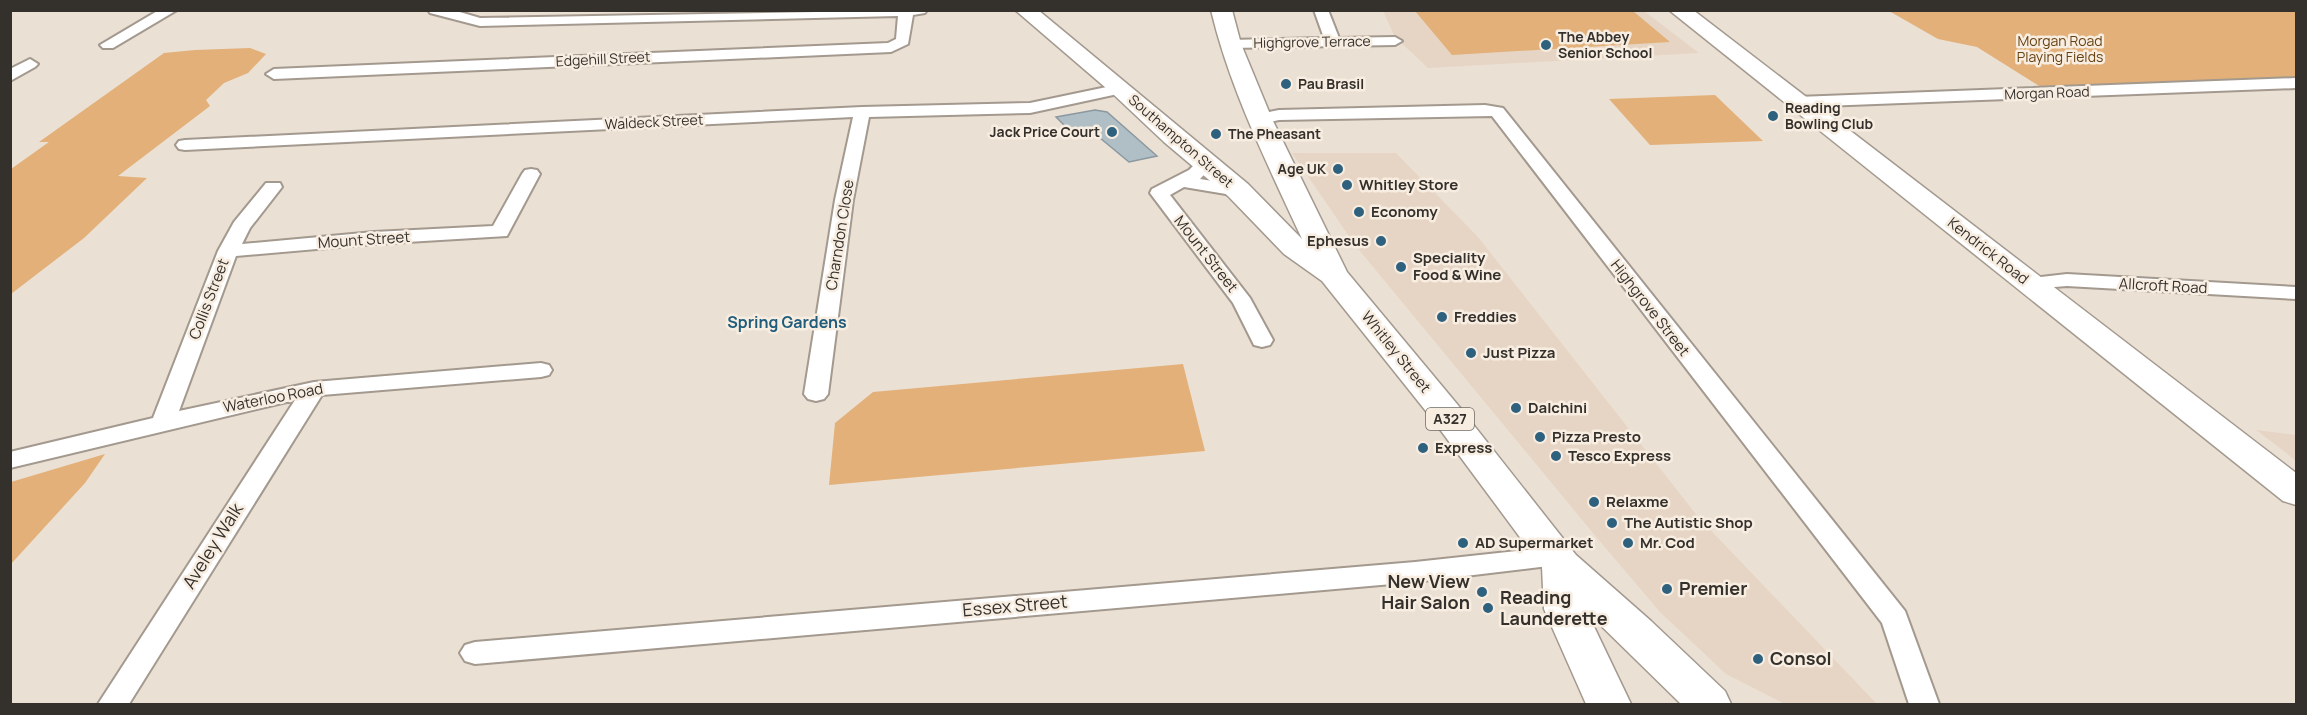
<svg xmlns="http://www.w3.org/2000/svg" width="2307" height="715" viewBox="0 0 2307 715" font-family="Manrope,sans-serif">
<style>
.built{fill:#e6d5c4}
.green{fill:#e2b078}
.building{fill:#b0bec6;stroke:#8b98a0;stroke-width:1.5}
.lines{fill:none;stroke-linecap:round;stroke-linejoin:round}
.street-casing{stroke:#a3998e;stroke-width:4}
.secondary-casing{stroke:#a3998e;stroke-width:3}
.primary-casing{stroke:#a3998e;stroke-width:3}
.street{fill:#fff;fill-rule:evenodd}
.secondary{fill:#fff;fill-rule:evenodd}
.primary{fill:#fff;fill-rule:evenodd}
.poi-dot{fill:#2e617e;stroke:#f8ede1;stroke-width:2}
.labels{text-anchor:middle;stroke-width:5;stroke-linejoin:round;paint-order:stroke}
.far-poi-label{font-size:14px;font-weight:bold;fill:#34302c;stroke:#f8ede1;text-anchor:start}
.far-park-label{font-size:14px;fill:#674212;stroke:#f8ede1}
.far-street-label{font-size:14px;fill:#34302c;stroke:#f8ede1}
.shield{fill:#f8ede1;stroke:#6f6962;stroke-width:1.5}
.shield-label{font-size:14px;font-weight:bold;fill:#34302c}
.poi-label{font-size:15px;font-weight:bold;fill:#34302c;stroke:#f8ede1;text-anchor:start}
.street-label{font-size:15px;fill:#34302c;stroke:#f8ede1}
.neighbourhood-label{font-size:16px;font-weight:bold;fill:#205d7c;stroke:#f8ede1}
.near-street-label{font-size:18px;fill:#34302c;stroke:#f8ede1}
.near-poi-label{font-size:18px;font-weight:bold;fill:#34302c;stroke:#f8ede1;text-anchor:start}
</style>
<rect width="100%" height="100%" fill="#ebe0d4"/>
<path class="built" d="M1383 11H1644L1699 53 1428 68 1395 37Z
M1292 153H1396L1478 237 1699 518 1877 704H1785L1726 674 1660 612 1598 539 1355 245Z
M2256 430 2296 435V461L2276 445Z"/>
<path class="green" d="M1415 11H1633L1670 42 1452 55Z
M1889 11H2296V77L2044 89 1977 47 1938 39Z
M250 48 266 54 248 73 224 83 206 100 210 106 118 176 147 178 84 238 11 294V169L49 142H39L164 53 195 50Z
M1715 95 1763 141 1650 145 1609 99Z
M1183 364 1205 451 829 485 835 423 873 392Z
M105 454 85 483 11 564V482Z"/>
<path class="building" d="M1095 110 1107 112 1157 156 1129 162 1094 133 1076 137 1056 117Z"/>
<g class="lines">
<defs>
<path id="street" d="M159 10H177L113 48H103L100 45Z
M428 10H453L480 18 927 10 925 13 913 15 908 44 891 52 274 79 266 74 274 69 888 43 896 39 898 16 480 26 430 13Z
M1314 10H1328L1339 38 1395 37 1402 41 1395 45 1230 48 1223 44 1230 40 1324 38Z
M30 59 38 64 35 67 10 81V69Z
M2296 78V88L1797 107 1789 102 1797 97Z
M1121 84 1127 86 1129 89 1127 92 1030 113 869 117 853 200 828 394 824 399 816 401 808 399 804 394 835 200 853 117 185 150 179 149 176 145 179 141 185 140 862 107 1030 103Z
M1485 105 1503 108 1905 611 1939 704H1909L1882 623 1492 116 1279 120 1260 124 1252 119 1254 115 1279 110Z
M1206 158 1212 159 1215 163 1200 179 1245 186 1247 190 1245 194 1238 196 1184 187 1170 195 1250 298 1273 340 1270 345 1262 347 1254 345 1233 303 1150 193 1152 189 1189 170 1200 159Z
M531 169 537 170 540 174 507 236 374 244 236 256 179 411 314 382 541 363 549 365 552 370 549 375 541 377 322 395 129 704H98L295 400 10 468V452L153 418 218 251 234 222 266 183H280L282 187 250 228 242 244 374 232 493 226 522 174 525 170Z
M2067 274 2296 287V299L2067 286 2029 289 2022 287 2019 283 2022 279Z
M1555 547 1565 550 1569 557 1565 564 1415 582 475 664 465 661 460 653 465 645 475 642 1415 562Z"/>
<path id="secondary" d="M1669 10H1693L2296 473V505L2283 501Z"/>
<path id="primary" d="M1015 10H1038L1248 184 1302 239C1268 165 1230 90 1211 10H1232L1241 44 1272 119 1347 272 1457 404 1576 555 1651 621 1725 691 1731 704H1681L1587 612 1631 704H1586L1544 609 1542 567 1433 420 1322 281 1284 254 1228 196 1164 142 1113 94Z"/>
</defs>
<use href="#street" class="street-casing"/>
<use href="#secondary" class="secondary-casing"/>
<use href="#primary" class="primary-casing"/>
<use href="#street" class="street"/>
<use href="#secondary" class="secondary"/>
<use href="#primary" class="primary"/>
</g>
<g class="poi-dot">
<circle cx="1546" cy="45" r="6"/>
<circle cx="1286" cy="84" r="6"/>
<circle cx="1773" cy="116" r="6"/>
<circle cx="1112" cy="132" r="6"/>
<circle cx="1216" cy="134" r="6"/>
<circle cx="1338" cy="169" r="6"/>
<circle cx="1347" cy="185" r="6"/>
<circle cx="1359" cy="212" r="6"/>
<circle cx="1381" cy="241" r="6"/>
<circle cx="1401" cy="267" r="6"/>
<circle cx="1442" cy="317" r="6"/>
<circle cx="1471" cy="353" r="6"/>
<circle cx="1516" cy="408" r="6"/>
<circle cx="1540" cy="437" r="6"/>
<circle cx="1423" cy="448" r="6"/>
<circle cx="1556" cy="456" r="6"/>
<circle cx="1594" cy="502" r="6"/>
<circle cx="1612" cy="523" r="6"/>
<circle cx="1463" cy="543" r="6"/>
<circle cx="1628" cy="543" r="6"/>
<circle cx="1667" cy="589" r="6"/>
<circle cx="1482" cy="592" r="6"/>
<circle cx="1488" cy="608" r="6"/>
<circle cx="1758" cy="659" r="6"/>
</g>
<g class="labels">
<g class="far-poi-label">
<text x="1558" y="42">The Abbey<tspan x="1558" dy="16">Senior School</tspan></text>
<text x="1298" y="89">Pau Brasil</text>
<text x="1785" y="113">Reading<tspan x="1785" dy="16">Bowling Club</tspan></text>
<text x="1100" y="137" text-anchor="end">Jack Price Court</text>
<text x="1228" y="139">The Pheasant</text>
<text x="1326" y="174" text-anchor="end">Age UK</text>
</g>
<g class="far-park-label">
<text x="2060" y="46">Morgan Road<tspan x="2060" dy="16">Playing Fields</tspan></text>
</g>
<g class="far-street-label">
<text transform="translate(1312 42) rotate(-1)" y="5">Highgrove Terrace</text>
<text transform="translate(603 59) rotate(-3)" y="5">Edgehill Street</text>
<text transform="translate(2047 93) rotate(-2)" y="5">Morgan Road</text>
<text transform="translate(654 122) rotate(-3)" y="5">Waldeck Street</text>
<text transform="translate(1181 141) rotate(41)" y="5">Southampton Street</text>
</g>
<rect class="shield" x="1426" y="408" width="48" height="22" rx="4.5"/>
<g class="shield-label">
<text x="1450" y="424">A327</text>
</g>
<g class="poi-label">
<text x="1359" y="190">Whitley Store</text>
<text x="1371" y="217">Economy</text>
<text x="1369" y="246" text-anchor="end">Ephesus</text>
<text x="1413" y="263">Speciality<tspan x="1413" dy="17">Food &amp; Wine</tspan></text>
<text x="1454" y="322">Freddies</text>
<text x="1483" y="358">Just Pizza</text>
<text x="1528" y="413">Dalchini</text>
<text x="1552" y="442">Pizza Presto</text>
<text x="1435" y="453">Express</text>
<text x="1568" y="461">Tesco Express</text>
<text x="1606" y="507">Relaxme</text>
<text x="1624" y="528">The Autistic Shop</text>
<text x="1475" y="548">AD Supermarket</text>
<text x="1640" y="548">Mr. Cod</text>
</g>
<g class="street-label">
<text transform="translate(840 235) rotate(-81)" y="5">Charndon Close</text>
<text transform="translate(364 240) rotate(-4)" y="5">Mount Street</text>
<text transform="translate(1988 251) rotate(38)" y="5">Kendrick Road</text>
<text transform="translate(1206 254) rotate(52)" y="5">Mount Street</text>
<text transform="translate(2163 286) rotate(3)" y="5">Allcroft Road</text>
<text transform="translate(209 299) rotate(-69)" y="5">Collis Street</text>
<text transform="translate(1650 308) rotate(52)" y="5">Highgrove Street</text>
<text transform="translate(1396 352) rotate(51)" y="5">Whitley Street</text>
<text transform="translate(273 398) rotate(-11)" y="5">Waterloo Road</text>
</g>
<g class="neighbourhood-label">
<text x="787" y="328">Spring Gardens</text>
</g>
<g class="near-street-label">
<text transform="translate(213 546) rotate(-58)" y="6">Aveley Walk</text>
<text transform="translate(1015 606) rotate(-5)" y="6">Essex Street</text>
</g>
<g class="near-poi-label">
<text x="1470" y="588" text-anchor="end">New View<tspan x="1470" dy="21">Hair Salon</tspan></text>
<text x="1679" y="595">Premier</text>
<text x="1500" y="604">Reading<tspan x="1500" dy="21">Launderette</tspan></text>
<text x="1770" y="665">Consol</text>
</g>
</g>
<rect width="2307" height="715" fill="none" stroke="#34302c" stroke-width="24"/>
</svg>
